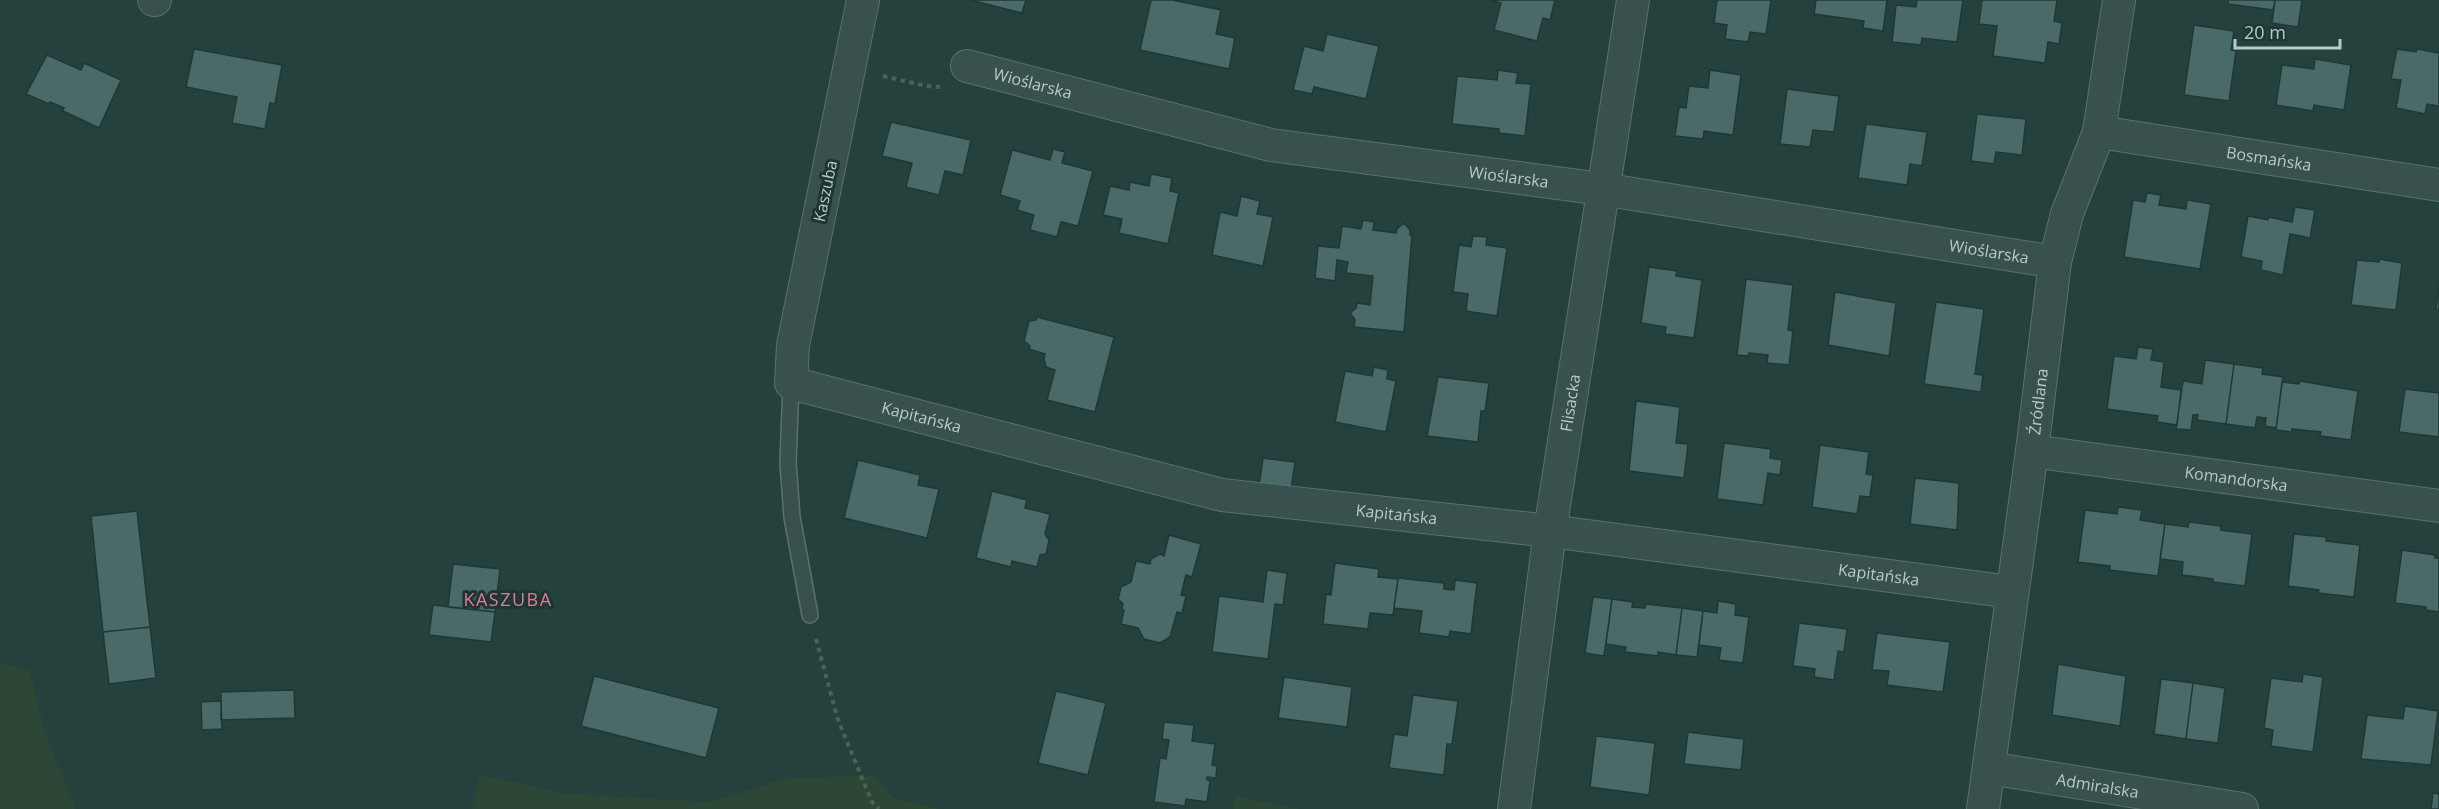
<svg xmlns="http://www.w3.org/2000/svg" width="2439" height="809" viewBox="0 0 2439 809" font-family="'Open Sans',sans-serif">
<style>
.green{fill:#2c4735}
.building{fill:#4a6a67;stroke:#1f3835;stroke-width:1.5}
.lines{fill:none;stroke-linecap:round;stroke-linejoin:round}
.service-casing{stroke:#59716e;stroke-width:18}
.minor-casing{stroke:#59716e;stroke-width:34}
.path{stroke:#496354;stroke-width:4;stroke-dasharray:4.5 4.5;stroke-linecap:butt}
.service{stroke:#39514e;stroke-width:15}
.minor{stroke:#39514e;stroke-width:32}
.labels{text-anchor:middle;stroke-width:6;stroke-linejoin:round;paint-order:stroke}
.street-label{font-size:16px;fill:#b5cbc9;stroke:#1d3633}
.neighbourhood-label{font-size:18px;letter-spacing:1.5px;fill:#e07995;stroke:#1d3633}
</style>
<rect width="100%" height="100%" fill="#24413e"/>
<path class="green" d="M0 662 30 671 45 733 76 809H0Z
M480 775 568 794 710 802 784 779 873 775 894 798 940 809H472Z
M1235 796 1301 809H1233Z"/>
<path class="building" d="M970 0H1026L1022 13Z
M1151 0H1172L1221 10 1216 34 1235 38 1229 69 1140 50Z
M1491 0H1555L1550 20 1543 18 1537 41 1494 30 1501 3Z
M1717 0H1771L1766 34 1750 32 1748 42 1725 39 1727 25 1714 23Z
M1816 0H1887L1883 31 1863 28 1864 21 1814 14Z
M1917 0H1963L1957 42 1922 38 1921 45 1892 42 1896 5 1916 7Z
M1982 0H2057L2054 21 2062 23 2059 44 2048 42 2045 63 1993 56 1997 26 1979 24Z
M2228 0H2275L2273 10 2228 4Z
M2275 0H2302L2298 27 2272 23Z
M2194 25 2234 31 2231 50 2236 51 2229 101 2184 95Z
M1327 34 1379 46 1366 99 1314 87 1312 94 1293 90 1304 46 1323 51Z
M194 49 282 65 275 104 270 103 265 129 232 123 237 97 186 87Z
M2397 49 2416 52 2417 49 2439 53V106L2427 104 2425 114 2396 108 2401 80 2391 79Z
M47 55 81 70 84 63 121 80 99 128 63 111 64 108 50 102 49 104 26 94Z
M2315 59 2351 65 2344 110 2314 105 2313 111 2276 105 2282 65 2314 69Z
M1498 70 1518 73 1516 83 1531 84 1525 136 1499 133V129L1452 124 1457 76 1497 80Z
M1710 70 1741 75 1733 135 1704 131 1703 139 1675 136 1679 107 1686 108 1689 86 1708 88Z
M1787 89 1839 96 1834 132 1813 130 1810 147 1780 144Z
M1977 114 2026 119 2022 155 1996 152 1994 164 1971 161Z
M891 122 971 140 963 175 945 171 939 195 906 187 912 163 882 156Z
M1866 124 1927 132 1922 166 1910 164 1907 185 1858 178Z
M1053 149 1065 152 1062 163 1093 171 1078 226 1061 222 1057 237 1030 230 1034 215 1017 210 1020 201 1000 195 1012 150 1050 160Z
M1151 174 1172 178 1170 191 1179 193 1168 244 1119 233 1122 219 1103 215 1110 186 1129 190 1130 182 1149 186Z
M2147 193 2161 195 2159 205 2186 209 2187 200 2211 204 2200 269 2124 257 2133 200 2145 202Z
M1241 196 1260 201 1257 214 1273 217 1263 266 1212 255 1220 212 1237 216Z
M2295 207 2315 210 2310 238 2290 234 2283 275 2261 270 2262 261 2241 257 2248 216 2268 220 2269 217 2292 222Z
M1363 220 1374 222 1373 230 1396 233 1397 229 1404 223 1410 230V235H1412L1404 332 1354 327 1355 320 1350 313 1356 308 1357 303 1370 305 1373 276 1346 273 1348 262 1337 260 1335 281 1315 278 1318 246 1339 248 1342 226 1361 229Z
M1473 236 1487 237 1486 245 1507 248 1497 316 1466 311 1468 294 1453 292 1459 245 1471 247Z
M2379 259 2402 263 2396 310 2351 305 2357 260 2379 262Z
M1649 267 1677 271 1676 276 1702 280 1694 338 1665 334 1666 327 1641 323Z
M1746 279 1793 285 1788 330 1793 331 1789 365 1767 363 1768 355 1749 353 1748 356 1737 355Z
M2439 284V310H2436Z
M1835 292 1896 303 1889 356 1828 345Z
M1936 302 1984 309 1975 374 1983 375 1981 392 1924 384Z
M1037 317 1114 337 1095 412 1047 400 1055 370 1046 367 1044 359 1045 354 1029 349 1030 346 1024 341 1029 321 1036 320Z
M2138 347 2153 349 2151 360 2164 362 2161 387 2181 390 2177 425 2157 422 2158 416 2107 409 2114 356 2136 359Z
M2205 360 2234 364 2226 424 2197 420 2198 415H2193L2191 430 2176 429 2183 381 2202 384Z
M2234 364 2263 368 2262 374 2283 377 2276 428 2265 426 2266 418 2257 417 2255 428 2226 424Z
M1374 367 1388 370 1387 379 1396 381 1386 432 1335 422 1345 371 1372 376Z
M1438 377 1489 383 1485 411H1481L1478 442 1427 436Z
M2300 381 2358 391 2351 440 2320 436 2321 432 2292 429V432L2276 430 2282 382 2299 384Z
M2405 389 2439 393V437L2399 432Z
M1636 401 1680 407 1676 443 1688 444 1684 478 1629 471Z
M1724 443 1771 449 1770 458 1782 460 1780 475 1768 473 1763 505 1717 499Z
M1820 445 1869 452 1866 474 1873 475 1870 497 1860 496 1857 514 1812 507Z
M1263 458 1295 462 1291 490 1259 486Z
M858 460 920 475 918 485 939 489 927 538 844 518Z
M1915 478 1959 483 1957 530 1910 524Z
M992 491 1027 500 1025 508 1050 514 1045 534 1049 540 1046 554 1040 555 1037 567 1012 561 1011 567 976 558Z
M2118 507 2142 510 2140 520 2165 524 2158 576 2110 570V566L2078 562 2085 510 2117 514Z
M137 511 150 627 103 632 91 516Z
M2189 522 2221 526V530L2252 534 2245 586 2213 582V579L2182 575 2183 562 2160 559 2165 524 2188 527Z
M2294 534 2326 537V541L2360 545 2354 597 2318 593 2319 590 2288 586Z
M1169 535 1201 544 1192 577 1186 575 1181 595 1186 596 1182 613 1177 612 1170 637 1160 643 1144 639 1138 628 1121 624 1124 610 1122 609 1123 604 1118 599 1121 587 1131 582 1136 561 1150 564 1151 559 1160 554 1164 556Z
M2402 550 2435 555V558H2439V612L2426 610V607L2395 603Z
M1335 563 1379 569 1378 577 1398 579 1393 615 1370 613 1368 629 1323 624 1326 594 1331 595Z
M453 564 500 569 495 612 448 607Z
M1267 570 1287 573 1283 605 1275 604 1268 659 1212 652 1219 596 1263 602Z
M1398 578 1444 583V589L1454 590 1455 580 1477 583 1471 634 1450 631 1449 637 1419 633 1422 611 1394 608Z
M1593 597 1612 599 1604 656 1585 653Z
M1612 599 1633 602 1632 607 1645 608 1646 604 1682 608 1676 655 1658 652V656L1625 652 1626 647 1606 644Z
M1718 601 1736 604 1735 615 1749 617 1743 663 1719 660 1721 648 1699 645 1703 611 1717 613Z
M433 605 495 612 491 642 429 635Z
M1682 608 1703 611 1697 657 1676 655Z
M1799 623 1847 629 1844 652 1838 651 1834 680 1814 677 1815 669 1793 666Z
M150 627 156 678 109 684 103 632Z
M1877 633 1950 642 1943 692 1887 685 1889 671 1872 670Z
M2058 664 2126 676 2120 726 2052 715Z
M2303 674 2323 677 2313 752 2271 746 2273 730 2264 728 2271 678 2302 682Z
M594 676 719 708 706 758 581 726Z
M1284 677 1352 687 1347 727 1278 718Z
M2161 679 2193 683 2186 739 2154 734Z
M2193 683 2225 688 2218 743 2186 739Z
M294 690 295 718 221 720V692Z
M1056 691 1106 703 1088 775 1038 763Z
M1413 695 1458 701 1452 744H1447L1444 775 1389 768 1394 734 1407 736Z
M221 701 222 729 202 730 201 702Z
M2405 706 2438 711 2431 765 2361 759 2367 715 2403 719Z
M1164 722 1194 725 1192 741 1215 744 1212 765 1217 766 1216 778 1207 777V780L1210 781 1207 802 1186 799 1185 806 1154 802 1160 758 1166 759 1169 740 1162 739Z
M1688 732 1744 739 1741 770 1684 764Z
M1596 736 1655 743 1649 795 1590 787Z
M2433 793 2439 794V809H2431Z"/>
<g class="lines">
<defs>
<path id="service" d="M791 383 788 463 792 517 810 615"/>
<g id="minor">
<path d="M154 0H155"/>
<path id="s1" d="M863 0 793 345 791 383 1222 495 1550 531 2011 592"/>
<path id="s2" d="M967 66 1271 145 1602 189 2055 262"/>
<path id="s3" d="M2099 132 2439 185"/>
<path id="s4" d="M2032 451 2439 506"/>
<path id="s5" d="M1989 768 2242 809"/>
<path id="s6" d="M1514 809 1550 531 1633 0"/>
<path id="s7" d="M1983 809 2032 451 2055 262 2067 214 2099 132 2119 0"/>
</g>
</defs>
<use href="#service" class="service-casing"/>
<use href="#minor" class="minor-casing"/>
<path class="path" d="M883 76 926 86 940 87
M816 639 838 720 872 802 879 809"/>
<use href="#service" class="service"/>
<use href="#minor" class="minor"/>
</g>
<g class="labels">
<g class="street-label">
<text dy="6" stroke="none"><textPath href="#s2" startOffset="68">Wioślarska</textPath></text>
<text dy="6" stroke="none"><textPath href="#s3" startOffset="172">Bosmańska</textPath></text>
<text dy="6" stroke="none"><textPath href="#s2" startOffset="554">Wioślarska</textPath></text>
<text transform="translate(825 191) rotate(-78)" y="6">Kaszuba</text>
<text dy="6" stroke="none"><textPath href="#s2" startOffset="1040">Wioślarska</textPath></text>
<text dy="6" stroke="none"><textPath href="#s7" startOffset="411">Źródlana</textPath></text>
<text dy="6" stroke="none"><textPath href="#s6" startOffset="410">Flisacka</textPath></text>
<text dy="6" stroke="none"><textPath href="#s1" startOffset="525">Kapitańska</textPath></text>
<text dy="6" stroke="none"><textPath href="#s4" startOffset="206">Komandorska</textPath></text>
<text dy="6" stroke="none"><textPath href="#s1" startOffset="1011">Kapitańska</textPath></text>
<text dy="6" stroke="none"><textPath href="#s1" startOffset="1497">Kapitańska</textPath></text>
<text dy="6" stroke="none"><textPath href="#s5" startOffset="110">Admiralska</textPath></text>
</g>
<g class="neighbourhood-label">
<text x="508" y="606">KASZUBA</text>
</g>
</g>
<path d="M2235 39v9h105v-9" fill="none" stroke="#b5cbc9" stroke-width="3"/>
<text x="2244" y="39" font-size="18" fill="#b5cbc9" stroke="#1d3633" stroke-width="4.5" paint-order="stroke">20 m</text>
</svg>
